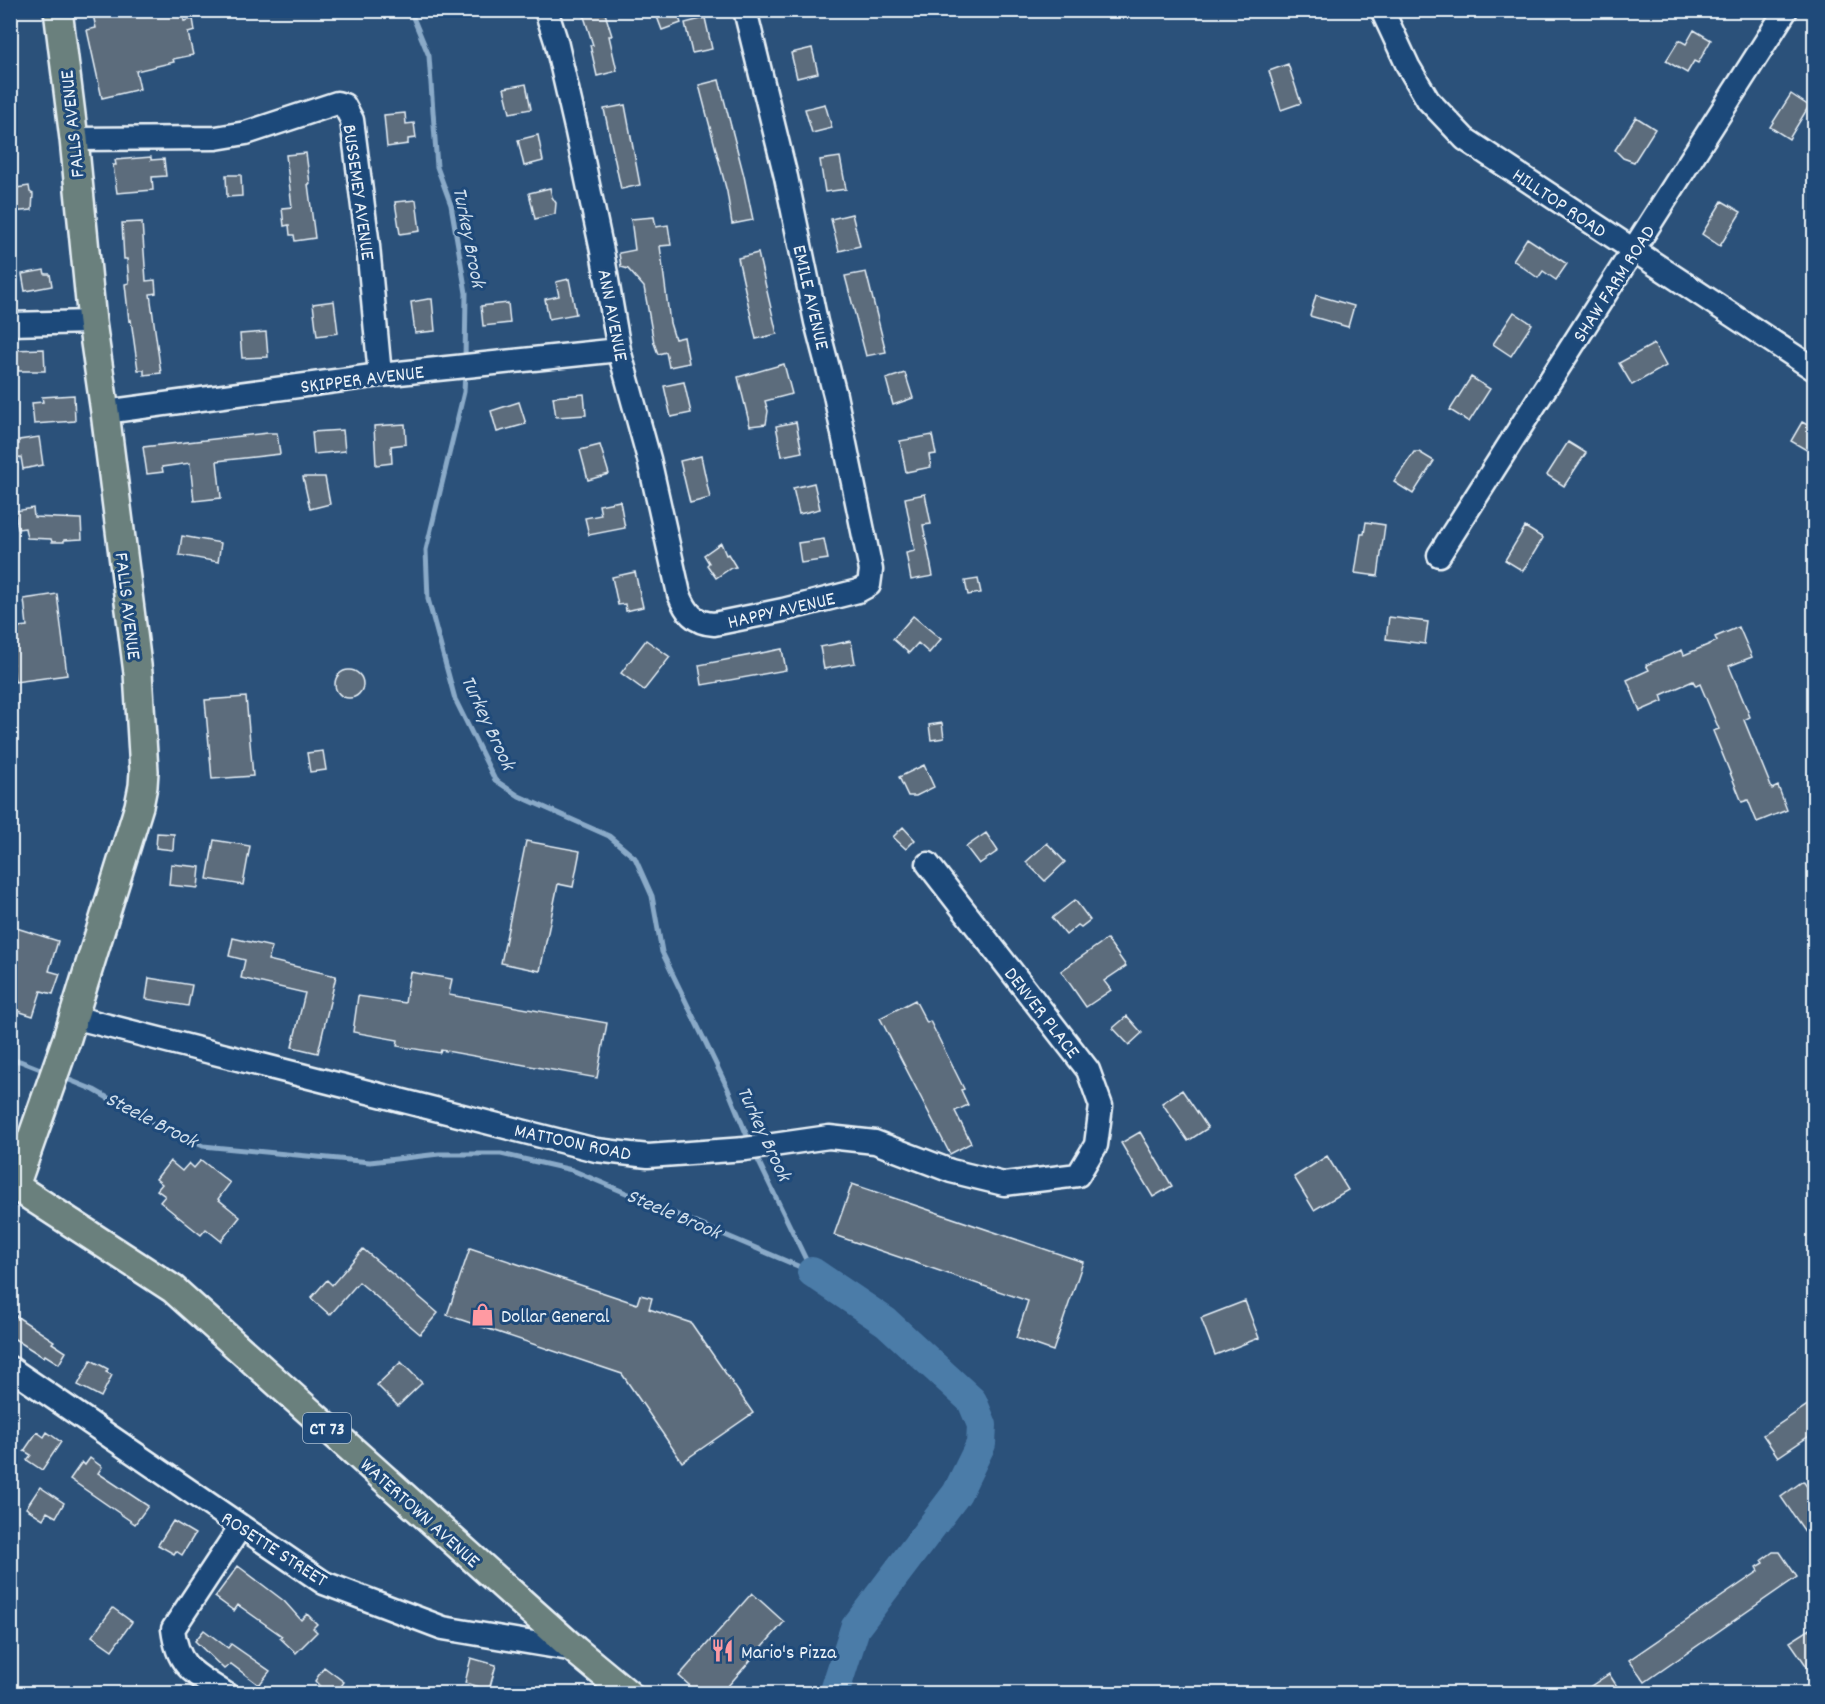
<svg xmlns="http://www.w3.org/2000/svg" width="1825" height="1704" viewBox="0 0 1825 1704" font-family="Dekko,sans-serif">
<style>
.lines{fill:none;stroke-linecap:round;stroke-linejoin:round}
.stream{stroke:#8aaac8;stroke-width:5}
.river{stroke:#4b7ba8;stroke-width:30}
.building{fill:#5c6c7c;stroke:#e8f1f8;stroke-width:1.5}
.minor-casing{stroke:#e8f1f8;stroke-width:27}
.major-casing{stroke:#e8f1f8;stroke-width:32}
.minor{stroke:#1f4a7a;stroke-width:22}
.major{stroke:#6a807d;stroke-width:27}
.labels{text-anchor:middle;stroke-width:6;stroke-linejoin:round;paint-order:stroke}
.shield{fill:#1f4a7a;stroke:#acbfd2;stroke-width:1.5}
.shield-label{font-size:18px;font-weight:bold;fill:#e8f1f8}
.street-label{font-size:20px;fill:#e8f1f8;stroke:#1f4a7a}
.poi-label{font-size:20px;fill:#e8f1f8;stroke:#1f4a7a;text-anchor:start}
.water-label{font-size:21px;font-style:italic;fill:#d0dfec;stroke:#1f4a7a}
</style>
<rect width="100%" height="100%" fill="#2b517a"/>
<filter id="ink" filterUnits="userSpaceOnUse"><feTurbulence type="fractalNoise" baseFrequency=".0167" numOctaves="2"/><feDisplacementMap in="SourceGraphic" scale="12" xChannelSelector="R" yChannelSelector="G"/><feConvolveMatrix kernelMatrix="1 2 1 2 8 2 1 2 1" color-interpolation-filters="sRGB"/></filter>
<g filter="url(#ink)">
<g class="lines">
<path class="stream" d="M410 10 429 56 437 167 451 205 466 293 465 361
M465 371 464 392 426 550 428 599 455 699 495 780 519 796 609 836 635 858 652 896 662 952 727 1087 750 1143
M10 1061H20L48 1072
M62 1077 94 1090 150 1122 203 1146 370 1162 439 1154H501L572 1170 812 1272
M755 1154 812 1272"/>
<path class="river" d="M812 1272 886 1322 972 1401 982 1425 981 1444 957 1493 855 1628 834 1694"/>
</g>
<path class="building" d="M92 10H182L184 21 193 19 195 31 188 33 193 55 173 59 174 62 136 71 140 89 102 98 87 30 96 28Z
M582 10H604L612 36H609L617 71 597 76 590 45H593Z
M663 10H676L681 23 662 30 656 14Z
M705 18 712 49 692 53 685 23Z
M1694 30 1711 40 1698 63 1694 61 1687 73 1666 61 1679 40 1686 44Z
M812 48 818 73 797 78 791 53Z
M1288 64 1301 103 1281 110 1269 71Z
M719 80 744 176 753 220 732 224 727 192 699 85Z
M526 84 531 109 510 113 504 88Z
M1791 94 1809 106 1789 139 1770 127Z
M825 104 832 128 812 133 805 109Z
M625 105 640 185 621 189 604 109Z
M405 113 406 124 414 123 416 138 408 139V144L387 147 384 115Z
M1636 117 1655 129 1634 162 1623 158 1615 150Z
M538 135 543 161 524 166 518 140Z
M306 153 310 184H308L315 238 295 241 294 235H290L289 225 284 226 282 208 292 207 286 155Z
M151 157V160L164 159 166 176 152 177 153 190 117 193 113 165H116L115 160Z
M840 157 846 189 825 192 820 160Z
M226 175H241L242 196 227 197Z
M29 186 30 192 33 194 32 210 10 212V189Z
M550 188 552 197 556 203 555 214 535 219 529 193Z
M416 200 420 231 400 234 395 202Z
M1722 201 1741 212 1720 246 1702 234Z
M852 214 860 246 839 251 831 219Z
M654 217 656 227 668 225 671 245 660 246 670 323 675 339 684 337 689 363 669 367 666 352 658 354 654 343 644 287 628 269 621 267 619 253 635 250 631 219Z
M142 222 146 281 155 280 156 293 150 294 161 373 144 375V370H138L131 320 129 321 125 284 129 283 127 259H124L122 223Z
M1527 238 1567 264 1556 280 1543 271 1538 278 1513 260Z
M758 253 777 334 756 339 738 258Z
M44 270 45 274H50L52 286 25 291 22 274Z
M866 272 886 352 866 356 845 276Z
M569 279 576 314 549 319 545 299 559 296 556 282Z
M1316 295 1354 306 1348 327 1310 316Z
M428 299H432L435 331 415 333 411 302Z
M334 301 338 333 317 336 313 304Z
M508 303 510 323 483 326 481 306Z
M1514 312 1532 324 1511 356 1493 344Z
M266 332 268 357 242 358 240 334Z
M1654 344 1666 366 1632 385 1619 363Z
M44 349 45 371H18V365H12V350Z
M784 364 792 394 765 401 768 411 766 424 750 426 738 377Z
M905 373 913 398 893 405 886 379Z
M1471 377 1490 389 1469 422 1450 410Z
M684 382 691 413 671 417 664 386Z
M584 394 586 415 556 417 553 397Z
M74 395 75 421 34 424 32 403 43 402 42 397Z
M519 402 526 424 497 432 491 411Z
M796 422 802 452 782 456 776 426Z
M1802 422 1815 429V455L1791 441Z
M405 424 406 444 391 446 392 463 376 465 374 426Z
M343 430 345 451 314 454 312 432Z
M268 433H277L280 454 217 461 221 498 194 501 190 463 162 467 163 472 147 474 143 447Z
M932 435 936 454 929 455 931 467 906 472 900 441Z
M39 437 43 465 23 469 21 457 10 458V445L19 444V440Z
M1568 442 1586 453 1564 486 1547 475Z
M600 445 609 474 588 480 580 450Z
M1414 452H1419L1434 461 1413 494 1394 482Z
M701 456 710 498 690 503 680 461Z
M303 477H325L330 504 310 509Z
M814 483 820 509 799 514 793 488Z
M925 494 931 524 923 525 933 576 911 580 906 553 915 551 905 498Z
M620 501 625 528 589 535 585 518 601 515 599 505Z
M33 508 34 517 81 519 82 539 64 540V542H52L51 539 27 538 25 528 18 529 15 511Z
M1366 522 1385 525 1378 576 1355 573 1361 534H1364Z
M1525 527 1543 538 1523 571 1505 560Z
M182 536 221 543 218 562 179 555Z
M824 539 828 559 801 563 798 543Z
M721 543 726 555 728 554 736 567 731 568 716 578 707 565 709 563 704 555Z
M635 572 643 607 626 611 625 604 618 605 612 577Z
M978 579 981 593 968 595 965 581Z
M57 594 67 675 15 682 10 646V628L27 626 24 599Z
M913 616 941 639 929 653 918 643 909 653 893 639Z
M1389 617 1428 622 1425 644 1386 639Z
M1739 627 1752 657 1729 666 1750 717 1744 720 1772 789 1778 786 1787 810 1757 822 1748 800 1742 802 1713 731 1719 729 1700 684 1696 686 1693 681 1661 695 1663 701 1640 711 1627 680 1649 670 1646 665 1682 650 1684 655 1717 641 1715 637Z
M646 640 670 657 644 690 621 673Z
M851 641 855 663 824 669 820 647Z
M782 649 786 670 702 685 699 665Z
M335 684a14 14 0 1 1 28 0a14 14 0 1 1-28 0Z
M246 697 253 776 212 779 205 700Z
M942 723 944 738 931 740 929 725Z
M323 751 326 770 310 772 307 753Z
M924 765 934 787 916 796H908L899 777Z
M903 827 915 840 906 849 893 837Z
M157 833 174 834 173 850 156 848Z
M986 833 998 851 979 864 966 847Z
M214 840 250 846 243 885 207 879Z
M526 841 580 851 573 887 558 884 540 971 501 963Z
M1047 843 1065 862 1045 881 1026 862Z
M171 864 200 867 198 888 169 885Z
M1075 900 1090 920 1081 927 1078 925 1066 935 1052 918Z
M10 926 58 941 49 971 60 974 53 994 41 991 33 1016 11 1009 15 997 10 996Z
M233 938 272 947 268 960 336 976 318 1053 292 1047 305 993 241 978 245 960 229 956Z
M1107 939 1126 966 1104 981 1111 990 1086 1007 1061 971Z
M410 972 452 979 449 995 607 1023 597 1078 441 1050 440 1053 397 1046 398 1040 353 1032 358 996 405 1003Z
M149 978 192 985 188 1006 146 999Z
M915 1000 927 1023 930 1021 964 1089 961 1090 968 1105 955 1111 971 1143 950 1154 880 1018Z
M1127 1016 1142 1033 1129 1045 1113 1028Z
M1182 1090 1208 1128 1188 1141 1162 1103Z
M1140 1132 1172 1186 1153 1197 1121 1143Z
M1327 1156 1348 1190 1314 1210 1294 1177Z
M201 1160 230 1183 218 1199 240 1217 221 1241 206 1229 201 1235 160 1202 165 1196 157 1190 162 1184 156 1179 170 1161 182 1171 189 1163 194 1168Z
M852 1184 1083 1262 1053 1351 1016 1338 1028 1301 834 1235Z
M470 1248 637 1304 640 1295 652 1298 649 1309 691 1323 753 1413 682 1462 622 1374 447 1315Z
M363 1249 438 1313 420 1334 359 1282 330 1315 311 1298 327 1280 332 1285Z
M1245 1301 1259 1338 1215 1355 1201 1318Z
M10 1312 54 1341 52 1343 66 1352 59 1364 45 1355 43 1357 10 1336Z
M91 1360 108 1369 106 1372 112 1375 101 1397 78 1385Z
M401 1362 422 1383 398 1406 377 1385Z
M1815 1400V1432L1778 1457 1763 1435Z
M37 1432 44 1437 47 1432 61 1442 42 1470 27 1460 31 1455 24 1451Z
M90 1458 102 1467 98 1473 148 1506 135 1524 70 1479 82 1462 85 1465Z
M1803 1481 1815 1498V1546L1781 1497Z
M40 1487 64 1503 56 1517 47 1512 43 1519 26 1508Z
M173 1521 195 1534 182 1555 176 1551 174 1554 158 1545Z
M1773 1552H1780L1797 1577 1645 1682 1629 1660 1759 1571 1757 1567 1764 1563 1762 1560Z
M238 1566 284 1601 301 1620 307 1614 317 1624 313 1628 317 1632 296 1653 280 1638 282 1636 238 1605 234 1611 215 1597Z
M752 1593 784 1622 721 1694H699L679 1676Z
M113 1608 132 1622 112 1650 92 1636Z
M1815 1626V1678L1790 1642Z
M204 1630 228 1648 231 1644 270 1671 259 1685 231 1664 224 1669 195 1641Z
M471 1658 496 1665 489 1690 465 1683Z
M324 1667 344 1682 336 1694H327L315 1681Z
M1609 1674 1622 1694H1579Z"/>
<g class="lines">
<defs>
<path id="minor" d="M546 10 556 41 577 132 602 251 619 350 649 459 679 594C686 612 694 623 714 624L783 610 858 591 869 585 871 570 835 395 816 322 786 177 745 10
M1382 10 1408 66 1428 100 1465 139 1814 369
M74 139 216 138 246 133 337 103 344 105 352 120 368 246 380 375
M10 324 92 322
M105 412 380 375 619 350
M1439 555 1786 10
M73 1017 596 1150 648 1156 745 1149 829 1137 875 1142 951 1171 1004 1184 1078 1175 1096 1145 1101 1106 1088 1070 928 864
M10 1368 324 1583 443 1628 575 1650
M226 1694C195 1673 178 1669 173 1629L241 1526"/>
<path id="major" d="M10 1183 173 1289 575 1650 628 1694
M15 1186 67 1038 139 806 143 786 144 771 138 673 105 412 92 322 74 139 58 10"/>
</defs>
<use href="#minor" class="minor-casing"/>
<use href="#major" class="major-casing"/>
<use href="#minor" class="minor"/>
<use href="#major" class="major"/>
</g>
</g>
<defs>
<symbol id="shop-bare" viewBox="-9 -9 18 18"><path d="M-5-2.5h2.3a2.7 3.5 0 0 1 5.4 0H5L5.5 6h-11ZM-1.5-2.5h3a1.5 2.3 0 0 0-3 0Z" fill="#ff9aa2" stroke="#1f4a7a" stroke-width="2.5" paint-order="stroke"/></symbol>
<symbol id="restaurant-bare" viewBox="-9 -9 18 18"><path d="M-5-6h1v4h1v-4h1v4h1v-4h1v5L-1.5 .5V6h-2V.5L-5-1ZM5-6V6H3V1.5H1.5Q1.5-4 5-6Z" fill="#ff9aa2" stroke="#1f4a7a" stroke-width="2.5" paint-order="stroke"/></symbol>
</defs>
<g fill-rule="evenodd">
<use href="#shop-bare" x="466" y="1298" width="33" height="33"/>
<use href="#restaurant-bare" x="706" y="1634" width="33" height="33"/>
</g>
<g class="labels">
<rect class="shield" x="303" y="1413" width="48" height="30" rx="4.5"/>
<g class="shield-label">
<text x="327" y="1434">CT 73</text>
</g>
<g class="street-label">
<text transform="translate(71 124) rotate(-96)" y="7">FALLS AVENUE</text>
<text transform="translate(360 192) rotate(82)" y="7">BUSSEMEY AVENUE</text>
<text transform="translate(1560 202) rotate(34)" y="7">HILLTOP ROAD</text>
<text transform="translate(1613 283) rotate(-57)" y="7">SHAW FARM ROAD</text>
<text transform="translate(812 297) rotate(77)" y="7">EMILE AVENUE</text>
<text transform="translate(614 315) rotate(79)" y="7">ANN AVENUE</text>
<text transform="translate(362 378) rotate(-7)" y="7">SKIPPER AVENUE</text>
<text transform="translate(129 606) rotate(83)" y="7">FALLS AVENUE</text>
<text transform="translate(781 609) rotate(-13)" y="7">HAPPY AVENUE</text>
<text transform="translate(1043 1012) rotate(52)" y="7">DENVER PLACE</text>
<text transform="translate(573 1141) rotate(12)" y="7">MATTOON ROAD</text>
<text transform="translate(421 1512) rotate(42)" y="7">WATERTOWN AVENUE</text>
<text transform="translate(275 1548) rotate(33)" y="7">ROSETTE STREET</text>
</g>
<g class="poi-label">
<text x="501" y="1322">Dollar General</text>
<text x="741" y="1658">Mario's Pizza</text>
</g>
<g class="water-label">
<text transform="translate(470 237) rotate(79)" y="7">Turkey Brook</text>
<text transform="translate(489 722) rotate(65)" y="7">Turkey Brook</text>
<text transform="translate(152 1119) rotate(27)" y="7">Steele Brook</text>
<text transform="translate(765 1133) rotate(65)" y="7">Turkey Brook</text>
<text transform="translate(674 1213) rotate(23)" y="7">Steele Brook</text>
</g>
</g>
<rect width="1825" height="1704" fill="none" stroke="#1f4a7a" stroke-width="36"/>
<rect x="18" y="18" width="1789" height="1668" fill="none" stroke="#e8f1f8" stroke-width="2" filter="url(#ink)"/>
</svg>
